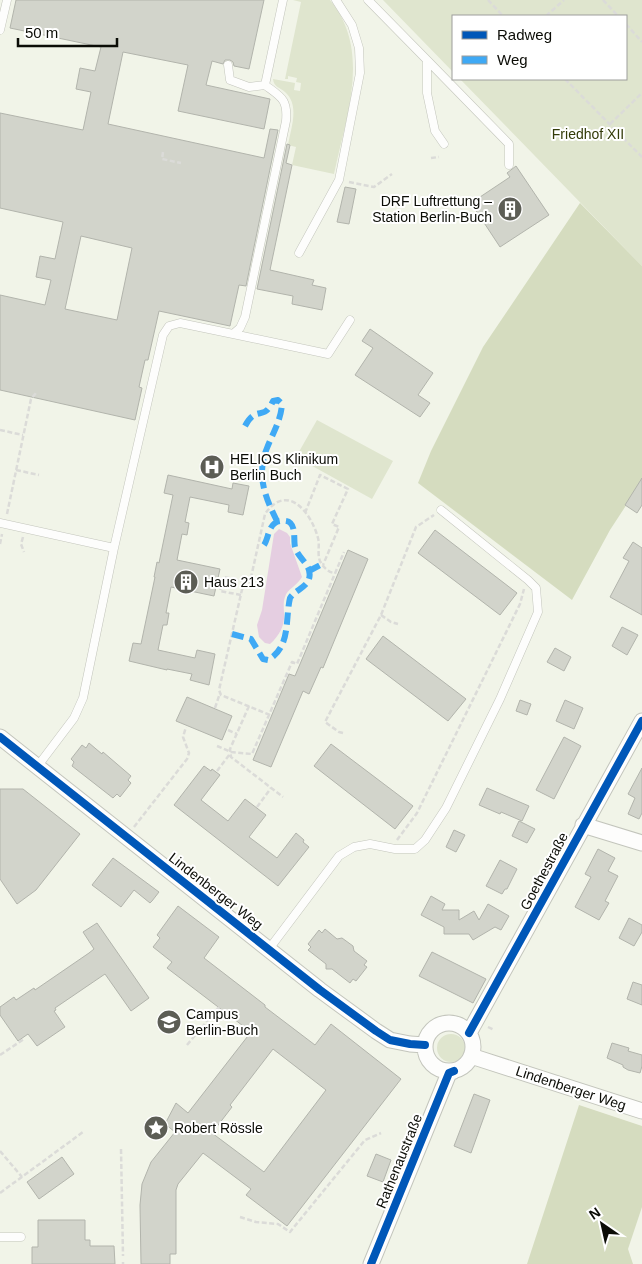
<svg xmlns="http://www.w3.org/2000/svg" width="642" height="1264" viewBox="0 0 642 1264" font-family="Arial,sans-serif">
<style>
.green{fill:#dfe5ce}
.forest{fill:#d5dcbf}
.water{fill:#e5cee1}
.building{fill:#d2d4cb;stroke:#b2b4ac;fill-rule:evenodd}
.lines{fill:none;stroke-linecap:round;stroke-linejoin:round}
.lane-casing{stroke:#c3c5bc;stroke-width:9}
.street-casing{stroke:#c3c5bc;stroke-width:17}
.path{stroke:#dbdbd8;stroke-width:2.5;stroke-dasharray:5 2.5;stroke-linecap:butt}
.lane{stroke:#fdfdfc;stroke-width:8}
.street{stroke:#fdfdfc;stroke-width:15}
.quiet{stroke:#3fa9f5;stroke-width:6;stroke-dasharray:12 6;stroke-linecap:butt}
.cycleway-casing{stroke:#fff;stroke-width:11}
.cycleway{stroke:#0057b8;stroke-width:8}
.labels{text-anchor:middle;stroke-width:4;stroke-linejoin:round;paint-order:stroke}
.park-label{font-size:14px;fill:#333b08;stroke:#fff}
.poi-label{font-size:14px;fill:#0b0c06;stroke:#fff;text-anchor:start}
.street-label{font-size:14px;fill:#0b0c06;stroke:#fff}
</style>
<rect width="100%" height="100%" fill="#f1f4e8"/>
<path class="green" d="M293 0H330C372 51 346 116 334 174L292 165 296 147 288 145C291 128 300 105 285 92 279 87 274 87 273 79L295 83 294 90 300 91 301 83 296 82 297 78 288 76V79H285L301 2Z
M383 0H642V266L460 79H626V16H453V72Z
M317 420 393 461 372 499 296 457Z
M437 1048a14 14 0 1 1 28 0a14 14 0 1 1-28 0Z"/>
<path class="forest" d="M580 203 642 266V481L610 530 572 600 418 483 431 451 483 347Z
M579 1105 642 1126V1207L628 1249 633 1264H527Z"/>
<path class="water" d="M279 529 287 533 290 537V543L302 577C297 586 287 589 285 597 283 602 284 608 284 613 285 626 279 636 270 644L265 643 259 637 257 625 262 610 274 534Z"/>
<path class="building" d="M16 0H264L249 69 234 66 233 62 230 60H225L223 64 212 61 206 85 270 99 264 129 178 111 188 65 123 52 108 124 264 158 270 129 278 130 246 286 239 285 230 326 159 311 148 360H145L139 387 142 388 135 420 0 390V295L45 305 51 280 36 277 40 256 55 259 63 222 0 208V113L83 130 91 92 76 89 80 68 95 71 101 47 10 28ZM81 236 132 248 117 320 65 309Z
M287 144 290 145 286 163 292 165 270 270 314 280 312 285 326 288 322 310 292 304 293 296 257 289Z
M516 166 549 215 500 247 471 203 510 177 507 173Z
M345 187 356 189 349 224 337 222Z
M370 329 433 373 418 395 430 403 420 417 355 375 373 348 362 341Z
M168 475 232 489 233 483 249 486 243 515 228 512 229 505 190 497 185 522 189 523 187 535 182 534 177 560 220 569 214 596 171 587 166 613H169L167 625H163L158 650 195 658 197 650 215 654 209 685 190 680 192 674 167 669V670L129 661 133 643 141 644 155 577H154L157 562 159 563 173 495 164 493Z
M642 478V505L637 513 625 505Z
M435 530 517 593 500 615 418 553Z
M633 542 642 548V615L610 597 629 561 623 558Z
M348 550 368 559 323 668 321 667 309 694 303 691 271 767 253 760 289 674 295 676Z
M622 627 638 635 627 655 612 646Z
M383 636 466 699 448 721 366 659Z
M555 648 571 657 564 671 547 662Z
M187 697 232 716 222 740 176 721Z
M520 700 531 704 527 715 516 711Z
M565 700 583 708 574 729 556 721Z
M564 737 581 746 554 799 536 790Z
M89 743 102 754 103 752 131 776 128 780 131 783 120 797 117 794 113 798 72 766 74 762 71 759 82 745 86 748Z
M331 744 413 806 395 829 314 766Z
M204 766 211 771 212 769 220 775 201 800 228 821 245 799 266 815 249 837 277 858 296 833 304 840 303 842 309 847 278 886 174 805Z
M642 768V813L639 819 628 814 635 798 628 794Z
M487 788 529 806 522 821 501 812 500 814 479 805Z
M0 789H23L80 834 36 890 17 904 0 879Z
M519 821 535 829 527 843 512 836Z
M454 830 465 835 456 852 446 847Z
M598 849 615 858 608 871 618 876 605 901 609 903 599 920 575 907 591 877 585 874Z
M113 858 159 892 152 901 150 903 134 890 121 907 92 885Z
M500 860 517 869 507 889H505L502 894 486 886Z
M431 896 445 904 442 910H459V920L474 911 479 920 488 904 509 916 501 930 495 927 473 940 469 934H444V927L421 915Z
M178 906 219 937 204 958 265 1005V1007L315 1045 331 1024 401 1079 287 1226 246 1195 251 1189 203 1153 178 1184 176 1190V1254H170V1264H141L140 1205 142 1184 151 1162 175 1132 165 1124 176 1103 188 1113 251 1032 167 968 172 962 153 947 160 938 157 935ZM273 1049 326 1090 264 1172 212 1133 232 1107 230 1105Z
M629 918 642 925V932L634 946 619 938Z
M97 923 149 998 131 1011 105 974 55 1008 56 1010 54 1011 65 1027 37 1046 28 1034 18 1041 0 1015V1007L14 997 16 1000 34 988 35 990 89 953 94 949 83 932Z
M325 929 337 939 342 938 353 946 354 951 367 961 364 965 367 967 356 981 353 979 350 983 332 969H326V964L308 950 311 947 308 944 319 930 322 933Z
M432 952 486 979 473 1003 419 976Z
M633 982 642 985V1005L627 999Z
M612 1043 629 1048 628 1051 642 1055V1066L640 1073 628 1070 623 1067V1065L607 1058Z
M474 1094 490 1100 471 1153 454 1146Z
M376 1154 391 1160 383 1182 367 1176Z
M62 1157 74 1174 39 1199 27 1182Z
M38 1220H85V1240H90V1246H114L115 1264H32V1247H38Z"/>
<g class="lines">
<defs>
<path id="lane" d="M368 0 427 60V93L435 131 444 144
M0 30 7 0
M427 60 509 144V165
M228 65 230 80 249 87 265 85
M299 253 339 180 360 73 359 48 352 25 336 0
M233 334 328 354 350 320
M0 523 114 548
M37 767 74 718 83 698 114 548 163 335 169 326 180 323 233 334 240 328 245 317 286 121C288 99 281 97 265 85L283 0
M269 949 339 856 354 847 370 844 395 849H415L425 840 446 808 500 699 538 612 536 588 528 580 441 510
M0 1237H21"/>
<path id="street" d="M0 737 320 990 376 1031 390 1040 410 1044 425 1045
M583 825 642 843
M425 1047a24 24 0 1 1 48 0a24 24 0 1 1-48 0Z
M469 1033 642 721
M471 1056 642 1111
M371 1264 449 1073 454 1071"/>
</defs>
<use href="#lane" class="lane-casing"/>
<use href="#street" class="street-casing"/>
<path class="path" d="M488 0 503 16
M603 0 618 16
M546 16 564 0
M626 24 642 42
M565 79 642 157
M610 124 642 93
M163 152 162 159 181 163
M431 158 439 157
M349 182 374 187 392 174
M0 430 23 435
M16 470 39 475
M305 513 320 475 348 489 332 524 339 527 323 565
M7 514 31 399 36 393
M23 537 21 544 24 552
M0 544 2 534
M241 595 220 591 223 577 244 581
M381 615 391 622 398 624
M249 706 230 749 231 757 283 797
M215 708 220 693
M270 715 221 695 219 690 244 581 250 582 265 514C287 482 311 512 318 538 320 545 317 554 320 561 323 567 328 572 334 573
M228 730 237 734
M343 733 339 732 325 722 381 615 416 527 434 515
M217 746 231 752 252 754 292 662 297 664 344 552
M217 771 230 754
M257 807 271 788
M134 827 187 759 189 753 183 737 186 727
M397 840 417 813 520 604 524 589
M488 1027 494 1030
M187 1045 219 1007
M0 1055 24 1039
M121 1149 123 1256
M0 1151 22 1177
M0 1193 83 1132
M240 1217 256 1222 278 1224 290 1232 365 1140 381 1133
M123 1262V1264"/>
<use href="#lane" class="lane"/>
<use href="#street" class="street"/>
<path class="quiet" d="M245 426C255 407 262 418 269 408 271 406 272 403 273 401L278 400 282 404C281 420 273 433 267 448 256 475 265 497 277 521
M309 571 322 564
M232 634 251 639 263 659 268 660C291 647 285 620 290 598 295 590 306 588 309 579 313 565 298 559 295 547 293 539 298 518 281 521 268 522 269 538 264 545L259 543"/>
<defs>
<path id="cycleway" d="M0 737 320 990 376 1031 390 1040 410 1044 425 1045
M469 1033 642 721
M371 1264 449 1073 454 1071"/>
</defs>
<use href="#cycleway" class="cycleway-casing"/>
<use href="#cycleway" class="cycleway"/>
</g>
<defs>
<symbol id="building-disc" viewBox="-11 -11 22 22"><circle r="9.5" fill="#5c5d55" stroke="#fff"/><path d="M-4-6H4V6H1V3H-1V6H-4ZM-2.5-4.3h1.7v1.8h-1.7ZM.8-4.3h1.7v1.8H.8ZM-2.5-1h1.7V.8h-1.7ZM.8-1h1.7V.8H.8Z" fill="#fff"/></symbol>
<symbol id="hospital-disc" viewBox="-11 -11 22 22"><circle r="9.5" fill="#5c5d55" stroke="#fff"/><path d="M-5-5h3v3.5h4V-5h3V5h-3V1.5h-4V5h-3Z" fill="#fff"/></symbol>
<symbol id="university-disc" viewBox="-11 -11 22 22"><circle r="9.5" fill="#5c5d55" stroke="#fff"/><path d="M0-5L7-2L0 1L-7-2ZM-4 1L0 2.5L4 1V4Q0 6-4 4Z" fill="#fff"/></symbol>
<symbol id="sight-disc" viewBox="-11 -11 22 22"><circle r="9.5" fill="#5c5d55" stroke="#fff"/><path d="M0-6L1.8-2.2L6-1.7L2.9 1.2L3.7 5.4L0 3.3L-3.7 5.4L-2.9 1.2L-6-1.7L-1.8-2.2Z" fill="#fff"/></symbol>
</defs>
<g fill-rule="evenodd">
<use href="#building-disc" x="496" y="195" width="28" height="28"/>
<use href="#hospital-disc" x="198" y="453" width="28" height="28"/>
<use href="#building-disc" x="172" y="568" width="28" height="28"/>
<use href="#university-disc" x="155" y="1008" width="28" height="28"/>
<use href="#sight-disc" x="142" y="1114" width="28" height="28"/>
</g>
<g class="labels">
<g class="park-label">
<text x="588" y="139">Friedhof XII</text>
</g>
<g class="poi-label">
<text x="492" y="206" text-anchor="end">DRF Luftrettung –<tspan x="492" dy="16">Station Berlin-Buch</tspan></text>
<text x="230" y="464">HELIOS Klinikum<tspan x="230" dy="16">Berlin Buch</tspan></text>
<text x="204" y="587">Haus 213</text>
<text x="186" y="1019">Campus<tspan x="186" dy="16">Berlin-Buch</tspan></text>
<text x="174" y="1133">Robert Rössle</text>
</g>
<g class="street-label">
<text transform="translate(544 871) rotate(-62)" y="5">Goethestraße</text>
<text transform="translate(216 891) rotate(38)" y="5">Lindenberger Weg</text>
<text transform="translate(571 1088) rotate(18)" y="5">Lindenberger Weg</text>
<text transform="translate(399 1161) rotate(-68)" y="5">Rathenaustraße</text>
</g>
</g>
<rect x="452" y="15" width="175" height="65" fill="#ffffff" stroke="#9d9e9b"/>
<rect x="462" y="31" width="25" height="8" fill="#0057b8" stroke="#9d9e9b"/>
<text x="497" y="40" font-size="15" fill="#0b0c06">Radweg</text>
<rect x="462" y="56" width="25" height="8" fill="#3fa9f5" stroke="#9d9e9b"/>
<text x="497" y="65" font-size="15" fill="#0b0c06">Weg</text>
<g transform="translate(602 1224) rotate(326)" stroke="#ffffff" stroke-width="4" paint-order="stroke">
<path d="M0-4L9 19L0 12L-9 19Z" fill="#0b0c06"/>
<text y="-8" font-size="14" font-weight="bold" text-anchor="middle" fill="#0b0c06">N</text>
</g>
<path d="M18 38v8h99v-8" fill="none" stroke="#0b0c06" stroke-width="2.5"/>
<text x="25" y="38" font-size="15" fill="#0b0c06" stroke="#ffffff" stroke-width="4" paint-order="stroke">50 m</text>
</svg>
